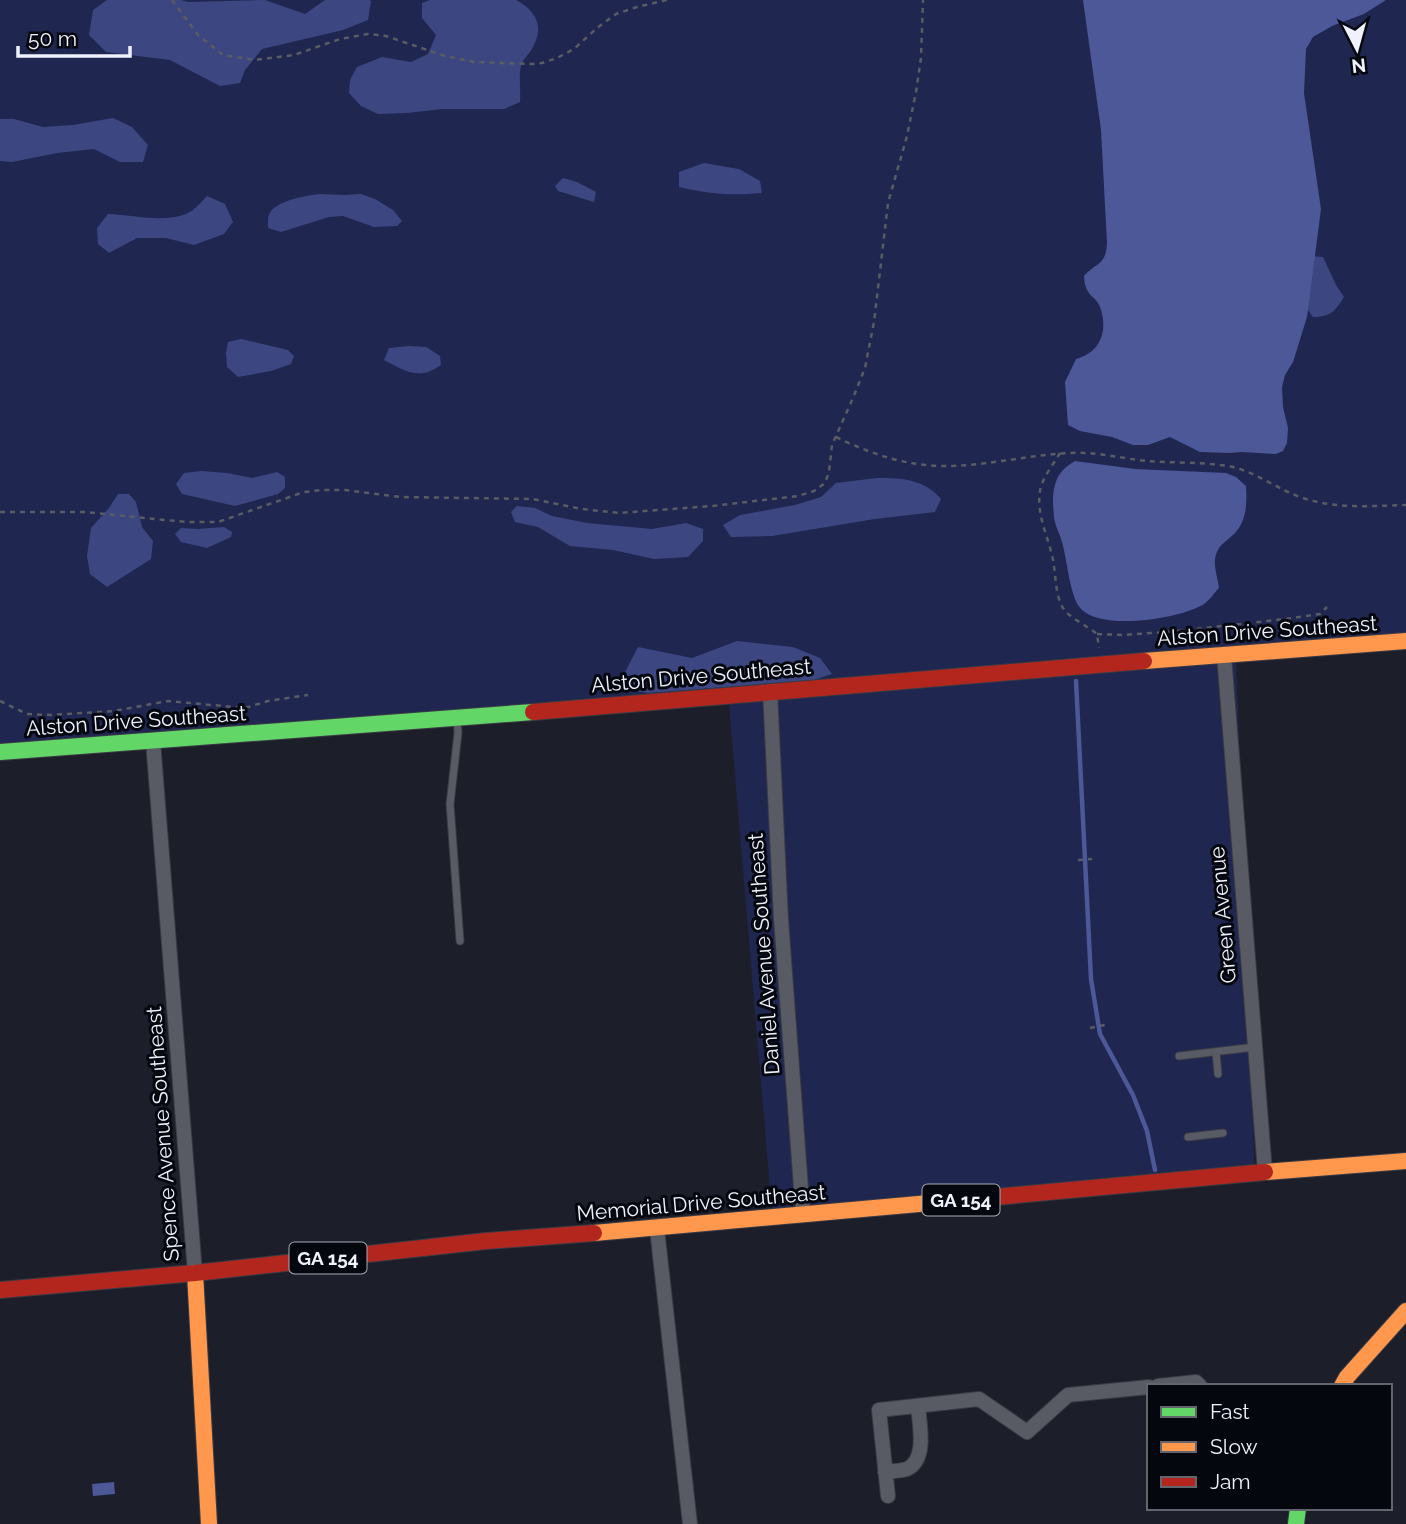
<svg xmlns="http://www.w3.org/2000/svg" width="1406" height="1524" viewBox="0 0 1406 1524" font-family="Raleway,sans-serif">
<style>
.green{fill:#1f2650}
.forest{fill:#3c4782}
.water{fill:#4c5898}
.lines{fill:none;stroke-linecap:round;stroke-linejoin:round}
.stream{stroke:#4c5898;stroke-width:4.5}
.lane-casing{stroke:#3a3b44;stroke-width:9}
.street-casing{stroke:#3a3b44;stroke-width:16}
.fast-casing{stroke:#3a3b44;stroke-width:18}
.slow-casing{stroke:#3a3b44;stroke-width:18}
.jam-casing{stroke:#3a3b44;stroke-width:18}
.path{stroke:#5a5c64;stroke-width:2.5;stroke-dasharray:5 5;stroke-linecap:butt}
.lane{stroke:#585b64;stroke-width:7}
.street{stroke:#585b64;stroke-width:14}
.fast{stroke:#63d668;stroke-width:16}
.slow{stroke:#ff974d;stroke-width:16}
.jam{stroke:#b3261e;stroke-width:16}
.labels{text-anchor:middle;stroke-width:6;stroke-linejoin:round;paint-order:stroke}
.shield{fill:#05070e;stroke:#a9acb5;stroke-width:2}
.shield-label{font-size:19px;font-weight:bold;fill:#eff2fd}
.street-label{font-size:21px;fill:#eff2fd;stroke:#05070e}
</style>
<rect width="100%" height="100%" fill="#1c1e29"/>
<path class="green" d="M0 0H1406V641L1236 655 1255 1181 773 1225 728 693 0 746Z"/>
<path class="forest" d="M107 0H181L188 2 265 0 305 14 325 0H369L371 1 368 20 343 30 262 49 245 70 240 83 220 86 170 60 106 52 89 35 93 10Z
M430 0H516C535 10 544 25 534 45 531 52 525 57 522 63 518 71 521 92 520 102L504 109H442L407 113 378 114 361 106 349 93 350 80 357 67 382 57 411 62 428 54 436 35 422 18V3Z
M113 118 132 127 148 145 143 162H120L94 149 57 153 12 162 0 161V119H14L43 127 73 125Z
M704 163 739 169 760 181 762 193C731 196 710 194 679 187V172Z
M563 178 577 182 596 192 594 202 558 191 555 186Z
M321 194 344 195 361 194 375 199 393 210 402 221 397 226 374 227 343 216 329 217 281 232 268 228C268 222 267 216 271 211 280 200 308 195 321 194Z
M207 196 225 204 233 222 224 234 194 245 166 238H137L109 253 98 244 97 228 108 214C132 215 164 223 186 214 194 211 201 202 207 196Z
M1312 256 1323 257 1336 285 1344 297C1335 311 1331 317 1313 317L1298 296Z
M241 339 288 350 294 356 291 364 271 371 238 377 227 367 226 353 228 342Z
M409 346 426 347 440 356 441 365C419 381 405 371 384 360L389 348Z
M202 471 227 473 252 478 277 472 285 477V488L278 494 235 506 182 494 176 484 184 473Z
M877 478C902 478 924 479 941 499L935 512 875 519 772 536 731 537 723 525 740 515 795 505 821 497 836 483Z
M118 494H129L136 502 142 527 153 541 151 559 107 587 90 574 87 556 91 528 109 508Z
M517 506 535 508 552 516 587 523 652 529 686 523 703 529V541L688 557 654 559 613 550 570 546 538 527 515 522 511 512Z
M224 527 232 532 231 537 207 548 181 542 175 534 181 528 198 529Z
M737 641 793 647 820 658 832 674 814 680 648 693 623 689 620 682 638 647 692 658Z"/>
<path class="water" d="M1083 0H1386L1364 14 1332 26 1313 37 1306 49 1304 93 1321 209 1307 317 1293 362 1285 375 1282 387 1283 407 1288 428 1287 443 1283 451 1276 454 1241 452 1230 453 1200 452 1170 437 1148 445H1133L1112 437 1080 431 1068 425 1065 382 1076 359C1099 353 1108 333 1101 310 1097 294 1085 299 1084 276 1096 262 1106 266 1107 243L1101 130Z
M1075 461 1135 469 1226 473 1236 477 1246 486C1247 503 1247 521 1234 534 1225 543 1217 545 1215 560 1214 567 1218 580 1219 588 1214 593 1210 600 1204 604 1180 619 1102 631 1081 609 1070 598 1067 559 1062 542 1060 534 1055 526 1054 517 1053 506 1052 495 1055 485 1058 473 1065 467 1075 461Z
M114 1482 115 1494 93 1496 92 1484Z"/>
<g class="lines">
<path class="stream" d="M1076 681 1091 979 1100 1034 1133 1095 1147 1131 1155 1170"/>
<defs>
<path id="lane" d="M457 719 458 733 450 804 460 941
M1216 1052 1218 1074
M1179 1056 1255 1047
M1188 1137 1223 1133"/>
<path id="street" d="M1224 655 1265 1172
M770 691 781 919 803 1215
M153 741 195 1273
M657 1229 690 1524
M1158 1386 1196 1382 1200 1386
M885 1472C892 1471 901 1471 907 1469 928 1459 919 1423 918 1406
M888 1496 879 1410 979 1399 1027 1432 1068 1395 1149 1387"/>
<path id="fast" d="M0 752 533 712
M1296 1524 1298 1508"/>
<path id="slow" d="M1144 661 1406 641
M1265 1172 1406 1161
M594 1233 952 1201
M195 1273 209 1524
M1342 1386 1347 1377 1406 1311"/>
<path id="jam" d="M533 712 1144 661
M952 1201 1265 1172
M0 1290 195 1273 486 1241 594 1233"/>
</defs>
<use href="#lane" class="lane-casing"/>
<use href="#street" class="street-casing"/>
<use href="#fast" class="fast-casing"/>
<use href="#slow" class="slow-casing"/>
<use href="#jam" class="jam-casing"/>
<path class="path" d="M172 0 198 35 223 55 255 60 294 55 340 39 368 34 386 36 445 56 474 62 531 64 542 63 557 58 574 49 597 28 616 14 637 7 667 0
M836 437C865 451 894 462 926 465 971 470 1023 455 1069 453 1096 451 1122 459 1148 461 1174 463 1202 462 1228 466 1256 471 1279 491 1306 499 1338 509 1373 506 1406 505
M1060 453C1053 465 1042 478 1040 491 1036 515 1049 538 1053 560 1056 575 1055 595 1063 608 1069 618 1088 626 1097 634L1099 648
M0 512H85L186 522H218L304 492 322 490H345L400 497 533 499 582 509 619 513 712 506 798 496 814 491 825 483 829 472 832 445 853 398 865 368 874 322 888 203 907 136 916 92 921 58 923 0
M1097 634 1122 635 1167 632 1286 619 1320 614 1327 607
M0 701 27 714 50 715 114 711 168 701 245 708 268 701 308 695
M1078 860 1092 859
M1090 1028 1105 1025"/>
<use href="#lane" class="lane"/>
<use href="#street" class="street"/>
<use href="#fast" class="fast"/>
<use href="#slow" class="slow"/>
<use href="#jam" class="jam"/>
</g>
<g class="labels">
<g class="shield">
<rect x="922.5" y="1184.5" width="77" height="31" rx="5"/>
<rect x="289.5" y="1242.5" width="77" height="31" rx="5"/>
</g>
<g class="shield-label">
<text x="961" y="1207">GA 154</text>
<text x="328" y="1265">GA 154</text>
</g>
<g class="street-label">
<text transform="translate(1267 631) rotate(-4)" y="7">Alston Drive Southeast</text>
<text transform="translate(701 676) rotate(-5)" y="7">Alston Drive Southeast</text>
<text transform="translate(136 721) rotate(-4)" y="7">Alston Drive Southeast</text>
<text transform="translate(1223 915) rotate(-95)" y="7">Green Avenue</text>
<text transform="translate(764 954) rotate(-94)" y="7">Daniel Avenue Southeast</text>
<text transform="translate(163 1134) rotate(-94)" y="7">Spence Avenue Southeast</text>
<text transform="translate(701 1203) rotate(-5)" y="7">Memorial Drive Southeast</text>
</g>
</g>
<rect x="1147" y="1384" width="245" height="126" fill="#05070e" stroke="#63656e" stroke-width="2"/>
<rect x="1161" y="1407" width="35" height="10" fill="#63d668" stroke="#63656e" stroke-width="2"/>
<text x="1210" y="1419" font-size="21" fill="#eff2fd">Fast</text>
<rect x="1161" y="1442" width="35" height="10" fill="#ff974d" stroke="#63656e" stroke-width="2"/>
<text x="1210" y="1454" font-size="21" fill="#eff2fd">Slow</text>
<rect x="1161" y="1477" width="35" height="10" fill="#b3261e" stroke="#63656e" stroke-width="2"/>
<text x="1210" y="1489" font-size="21" fill="#eff2fd">Jam</text>
<g transform="translate(1357 49) rotate(174)" stroke="#05070e" stroke-width="5" paint-order="stroke">
<path d="M0-5L12 26L0 18L-12 26Z" fill="#eff2fd"/>
<text y="-10" font-size="19" font-weight="bold" text-anchor="middle" fill="#eff2fd">N</text>
</g>
<path d="M18 46v10h112v-10" fill="none" stroke="#eff2fd" stroke-width="3.5"/>
<text x="28" y="46" font-size="21" fill="#eff2fd" stroke="#05070e" stroke-width="5" paint-order="stroke">50 m</text>
</svg>
